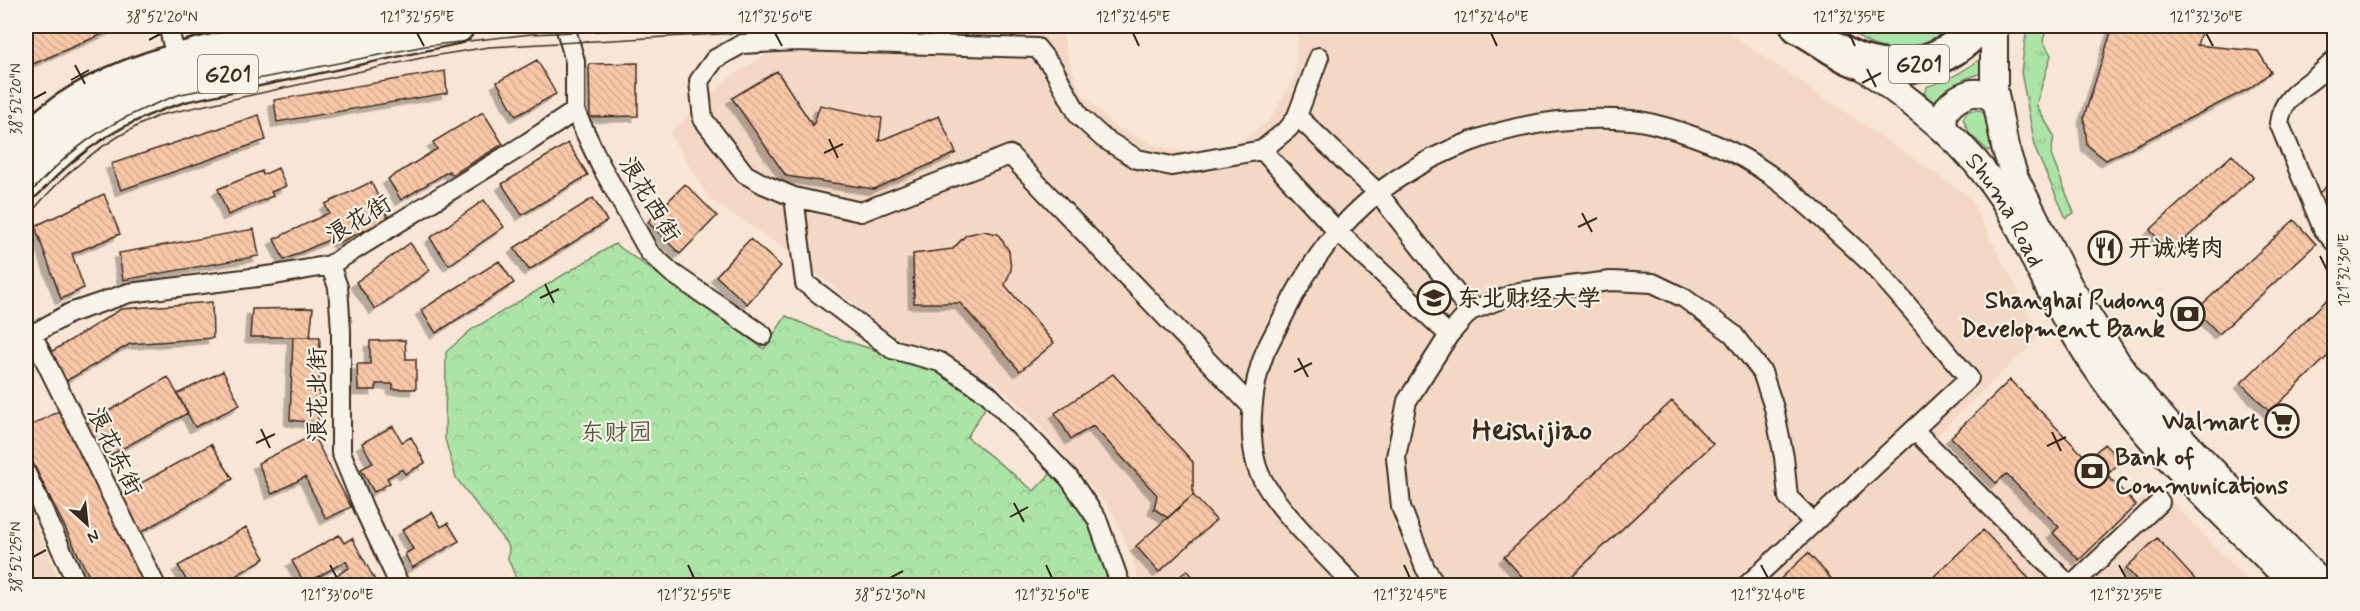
<svg xmlns="http://www.w3.org/2000/svg" width="2360" height="611" viewBox="0 0 2360 611" font-family="Mynerve,'LXGW WenKai TC',sans-serif">
<style>
.built{fill:#f3d9c5}
.grass{fill:url(#grass-tufts);stroke:#748763;stroke-width:1.5}
.forest{fill:url(#forest-crowns);stroke:#748763;stroke-width:1.5}
.garden{fill:#ace4a8;stroke:#748763;stroke-width:1.5}
.building{fill:url(#building-back-hatch);stroke:#3b2a1e;stroke-width:1.5;filter:url(#shadow)}
.lines{fill:none;stroke-linecap:round;stroke-linejoin:round}
.street-casing{stroke:#3b2a1e;stroke-width:22}
.secondary-casing{stroke:#3b2a1e;stroke-width:30}
.highway-casing{stroke:#3b2a1e;stroke-width:38}
.street{stroke:#f7f3e8;stroke-width:18}
.secondary{stroke:#f7f3e8;stroke-width:26}
.highway{stroke:#f7f3e8;stroke-width:33}
.tram{stroke:#3b2a1e;stroke-width:1.5}
.ticks{fill:none;stroke:#3b2a1e;stroke-width:2}
.labels{text-anchor:middle;stroke-width:4.5;stroke-linejoin:round;paint-order:stroke}
.shield{fill:#f7f3e8;stroke:#73665b;stroke-width:1.5}
.shield-label{font-size:22px;font-weight:bold;fill:#3b2a1e}
.street-label{font-size:24px;fill:#3b2a1e;stroke:#f7f3e8}
.poi-label{font-size:24px;font-weight:bold;fill:#3b2a1e;stroke:#f7f3e8;text-anchor:start}
.park-label{font-size:24px;fill:#575840;stroke:#f7f3e8}
.district-label{font-size:30px;font-weight:bold;fill:#3b2a1e;stroke:#f7f3e8}
.neatline{fill:none;stroke:#3b2a1e;stroke-width:2}
.ticks-label{font-size:15px;text-anchor:middle;fill:#3b2a1e}
</style>
<defs>
<pattern id="grass-tufts" width="24" height="20" patternUnits="userSpaceOnUse" patternTransform="scale(1.5)"><rect width="24" height="20" fill="#ace4a8"/><path d="M3 7l-1-3M5 7V3M7 7l1-3M15 17l-1-3M17 17v-4M19 17l1-3" fill="none" stroke="#95c490"/></pattern>
<pattern id="forest-crowns" width="20" height="18" patternUnits="userSpaceOnUse" patternTransform="scale(1.5)"><rect width="20" height="18" fill="#ace4a8"/><path d="M2 6a3 3 0 1 1 6 0M12 15a3 3 0 1 1 6 0" fill="none" stroke="#95c490"/></pattern>
<pattern id="building-back-hatch" width="6" height="6" patternUnits="userSpaceOnUse" patternTransform="scale(1.5)"><rect width="6" height="6" fill="#f8c7a8"/><path d="M-1 5l2 2M0 0l6 6M5-1l2 2" fill="none" stroke="#d6ab90"/></pattern>
<filter id="shadow"><feDropShadow dx="-5.5" dy="5.5" stdDeviation="0" flood-color="#0004"/></filter>
</defs>
<rect width="100%" height="100%" fill="#f7e6d5"/>
<filter id="ink" filterUnits="userSpaceOnUse"><feTurbulence type="fractalNoise" baseFrequency=".0167" numOctaves="2"/><feDisplacementMap in="SourceGraphic" scale="12" xChannelSelector="R" yChannelSelector="G"/><feConvolveMatrix kernelMatrix="1 2 1 2 8 2 1 2 1" color-interpolation-filters="sRGB"/></filter>
<g filter="url(#ink)">
<path class="built" d="M812 26H1065L1064 38 1068 58 1081 92 1113 125 1154 145 1189 153 1236 145 1269 121 1294 77 1299 26H1719L1969 196 2041 336 1937 435 1945 442 1951 437 1996 483 2006 474 2059 527 2053 533 2079 560 2157 485 2252 585H1140L1132 558 1113 513 1034 419 994 381 941 355 903 349 877 323 815 272 778 244 710 200 669 133 727 79Z
M26 505 62 585H26Z"/>
<path class="grass" d="M2027 26H2047L2043 41 2051 55 2036 105 2054 136 2051 155 2074 213 2066 218 2036 151 2021 72Z"/>
<path class="forest" d="M615 244 764 349 786 316 831 336 940 371 987 405 967 437 1034 491 1055 469C1082 507 1100 540 1112 585H519L508 559 509 547 456 478 445 439 446 352 471 330Z"/>
<path class="garden" d="M1848 26H1954C1931 59 1871 58 1848 26Z
M1980 59 1987 62V71L1965 79 1932 102 1924 93 1928 86C1948 81 1963 72 1980 59Z
M1980 110 1987 117 1994 147 1988 151 1969 133 1963 118 1968 111Z"/>
<path class="building" d="M26 26H121L26 67Z
M2113 26H2203L2197 45 2258 51 2271 72 2250 88 2106 160 2087 145 2084 117Z
M537 60 556 94 516 116 497 82Z
M638 63V116L590 117 589 64Z
M445 71 447 93 277 122 274 100Z
M777 71 813 126 820 105 882 118 879 141 939 116 956 153 874 189 786 176 732 98Z
M483 112 503 144 452 175 449 171 401 200 388 179 437 149 433 142Z
M259 115 266 140 121 190 111 164Z
M568 143 588 175 522 215 502 184Z
M2232 155 2253 177 2171 252 2150 230Z
M278 168 286 186 271 192 273 196 228 215 218 189 262 171 263 175Z
M2334 179V214L2317 195Z
M371 182 389 219 338 243 335 237 284 260 274 239 329 213 325 204Z
M685 184 717 216 680 254 648 222Z
M104 194 120 234 72 254 84 288 61 299 35 226Z
M593 198 607 221 529 270 514 248Z
M484 200 504 227 449 265 430 238Z
M2294 220 2316 244 2219 334 2196 310Z
M254 229 259 256 123 280 119 253Z
M983 231 998 234 1009 251 1011 270 1005 285 1054 343 1020 371 960 303H914L913 254 953 249 966 235Z
M750 239 781 266 747 304 716 276Z
M410 243 430 270 375 309 356 282Z
M499 261 514 283 436 333 421 310Z
M2334 293V350L2270 412 2241 383Z
M212 302 213 338 130 344 66 381 51 352 121 309Z
M313 308 310 337H250L252 309Z
M293 337H320L318 423 290 420Z
M405 340 406 359H416V389H393V384H376V390H358L357 364H370V341Z
M223 371 240 405 195 427 177 394Z
M1113 374 1193 462V495L1168 518 1154 509 1157 495 1093 426 1071 439 1055 413Z
M168 377 188 413 103 459 84 425Z
M2010 380 2088 460 2104 444 2121 461 2107 475 2136 505 2079 560 2053 533 2059 527 2006 474 1996 483 1951 437Z
M1672 401 1713 444 1561 586H1531L1504 557Z
M59 411 147 586H94L26 449V428Z
M393 426 402 442 411 437 425 463 405 474 402 469 387 478 390 483 374 492 361 469 373 463 362 443Z
M313 435 351 507 326 519 305 477 272 494 258 463Z
M211 444 233 479 138 534 118 496Z
M1193 495 1216 520 1159 572 1136 546Z
M432 512 441 527 448 523 459 541 412 568 405 554 413 549 402 530Z
M246 527 265 558 219 586H190L178 566Z
M1983 530 2036 586H1924Z
M339 535 344 543 352 538 378 586H361L357 580 347 586H341L335 576 349 568 346 561 305 584 292 561Z
M2157 538 2201 586H2142L2126 568Z
M1808 553 1838 586H1773Z
M1187 570 1201 586H1170Z"/>
<g class="lines">
<defs>
<path id="street" d="M168 26 177 61
M565 26 575 61V111L600 164 649 252 672 273 763 335
M1319 57 1297 116 1378 193 1470 311
M2334 60C2316 83 2283 90 2279 123L2323 229 2334 242
M1262 150 1289 128 1297 116
M794 197 805 283 892 349 940 362 988 394 1069 478 1097 519 1121 586
M330 265 338 287 341 330V452L364 509 400 586
M33 336 156 586
M26 338 70 313 129 293 275 275 330 265 527 143 575 111
M1252 407 1010 155 861 212 794 197 763 184 745 174 703 119 699 81 715 59 742 44 795 41 1037 48 1053 68 1079 116 1103 138 1137 159 1172 166 1262 150 1337 231 1449 335
M1914 430 2070 586
M26 473 78 586
M1354 586C1328 557 1268 502 1257 467 1247 432 1252 385 1265 352 1271 339 1278 327 1284 315 1298 286 1317 255 1338 231 1410 149 1524 111 1631 120 1657 122 1707 140 1732 152 1767 169 1798 196 1826 222 1840 235 1855 248 1869 262 1904 299 1936 340 1969 378L1746 586
M1437 586 1425 568 1401 507 1396 457 1407 401 1449 335 1470 311 1519 292 1611 281 1653 283 1684 298 1733 334 1762 372 1774 408 1784 457 1788 497 1813 522
M2071 586 2160 502"/>
<g id="secondary">
<path d="M1994 26V89L2005 147 2015 178 2069 286 2118 364 2145 399 2172 429 2324 586"/>
<path id="s1" d="M1857 62C1914 104 1963 137 2002 197 2017 220 2028 246 2040 270 2058 306 2078 342 2102 376 2157 454 2229 519 2296 586"/>
<path d="M1943 127C1944 123 1943 117 1945 112 1952 100 1970 89 1984 94 1988 95 1993 99 1996 102"/>
</g>
<path id="highway" d="M1798 26C1815 35 1832 48 1849 57 1894 79 1948 62 1979 26
M26 142C110 59 233 49 343 26
M26 182C72 132 119 103 184 84L457 26"/>
</defs>
<use href="#street" class="street-casing"/>
<use href="#secondary" class="secondary-casing"/>
<use href="#highway" class="highway-casing"/>
<use href="#street" class="street"/>
<use href="#secondary" class="secondary"/>
<use href="#highway" class="highway"/>
<path class="tram" d="M26 198C74 143 112 119 181 94L425 46 531 34 700 26
M26 219C64 171 104 140 160 115L426 57 489 47 755 32 783 26"/>
</g>
</g>
<path class="ticks" d="M417 33 424 46M775 33 782 46M1133 33 1139 46M1491 33 1497 46M1849 33 1855 46M2206 33 2213 46M149 40 162 33M75 65 85 84M1867 69 1876 87M71 80 89 70M1862 83 1881 73M33 99 46 92M829 139 838 158M824 153 843 144M1582 213 1592 232M1578 227 1597 218M2320 256 2327 270M545 284 554 303M540 298 559 289M1298 358 1308 377M1294 372 1312 363M261 429 270 448M2052 432 2061 451M256 443 275 434M2047 446 2066 437M1014 503 1024 522M1010 517 1028 507M33 557 46 550M330 565 337 578M688 565 694 578M1046 565 1052 578M1404 565 1410 578M1761 565 1768 578M2119 565 2126 578M890 578 903 571"/>
<defs>
<symbol id="restaurant-ring" viewBox="-11 -11 22 22"><circle r="9.5" fill="#f7f3e8" stroke="#3b2a1e" stroke-width="1.5"/><path d="M-5-6h1v4h1v-4h1v4h1v-4h1v5L-1.5 .5V6h-2V.5L-5-1ZM5-6V6H3V1.5H1.5Q1.5-4 5-6Z" fill="#3b2a1e"/></symbol>
<symbol id="university-ring" viewBox="-11 -11 22 22"><circle r="9.5" fill="#f7f3e8" stroke="#3b2a1e" stroke-width="1.5"/><path d="M0-5L7-2L0 1L-7-2ZM-4 1L0 2.5L4 1V4Q0 6-4 4Z" fill="#3b2a1e"/></symbol>
<symbol id="bank-ring" viewBox="-11 -11 22 22"><circle r="9.5" fill="#f7f3e8" stroke="#3b2a1e" stroke-width="1.5"/><path d="M-6-4H6V4H-6ZM0-2.3a2.3 2.3 0 1 0 0 4.6a2.3 2.3 0 1 0 0-4.6Z" fill="#3b2a1e"/></symbol>
<symbol id="supermarket-ring" viewBox="-11 -11 22 22"><circle r="9.5" fill="#f7f3e8" stroke="#3b2a1e" stroke-width="1.5"/><path d="M-6-5.5h2.5l.6 2H6L4.5 2H-2.5L-4.4-4H-6ZM-1.5 3.2a1.3 1.3 0 1 0 .1 0ZM3 3.2a1.3 1.3 0 1 0 .1 0Z" fill="#3b2a1e"/></symbol>
</defs>
<g fill-rule="evenodd">
<use href="#restaurant-ring" x="2086" y="229" width="38" height="38"/>
<use href="#university-ring" x="1415" y="279" width="38" height="38"/>
<use href="#bank-ring" x="2169" y="295" width="38" height="38"/>
<use href="#supermarket-ring" x="2263" y="402" width="38" height="38"/>
<use href="#bank-ring" x="2073" y="452" width="38" height="38"/>
</g>
<g class="labels">
<g class="shield">
<rect x="1889" y="45" width="60" height="38" rx="4.5"/>
<rect x="198" y="55" width="60" height="38" rx="4.5"/>
</g>
<g class="shield-label">
<text x="1919" y="72">G201</text>
<text x="228" y="82">G201</text>
</g>
<g class="street-label">
<text transform="translate(650 199) rotate(59)" y="8">浪花西街</text>
<text dy="8" stroke="none"><textPath href="#s1" startOffset="212">Shuma Road</textPath></text>
<text transform="translate(358 219) rotate(-31)" y="8">浪花街</text>
<text transform="translate(317 395) rotate(-90)" y="8">浪花北街</text>
<text transform="translate(115 451) rotate(64)" y="8">浪花东街</text>
</g>
<g class="poi-label">
<text x="2128" y="256">开诚烤肉</text>
<text x="1457" y="306">东北财经大学</text>
<text x="2165" y="308" text-anchor="end">Shanghai Pudong<tspan x="2165" dy="28">Development Bank</tspan></text>
<text x="2259" y="429" text-anchor="end">Walmart</text>
<text x="2115" y="465">Bank of<tspan x="2115" dy="28">Communications</tspan></text>
</g>
<g class="park-label">
<text x="616" y="440">东财园</text>
</g>
<g class="district-label">
<text x="1532" y="439">Heishijiao</text>
</g>
</g>
<rect width="2360" height="611" fill="none" stroke="#f7f3e8" stroke-width="66"/>
<g transform="translate(87 524) rotate(153)" stroke="#f7f3e8" stroke-width="4.5" paint-order="stroke">
<path d="M0-4.5L10 22L0 15L-10 22Z" fill="#3b2a1e"/>
<text y="-9" font-size="16" font-weight="bold" text-anchor="middle" fill="#3b2a1e">N</text>
</g>
<rect x="33" y="33" width="2294" height="545" class="neatline"/>
<g class="ticks-label">
<text x="162" y="22">38°52'20"N</text>
<text x="417" y="22">121°32'55"E</text>
<text x="775" y="22">121°32'50"E</text>
<text x="1133" y="22">121°32'45"E</text>
<text x="1491" y="22">121°32'40"E</text>
<text x="1849" y="22">121°32'35"E</text>
<text x="2206" y="22">121°32'30"E</text>
<text transform="translate(16 99) rotate(-90)" y="5">38°52'20"N</text>
<text transform="translate(2344 270) rotate(-90)" y="5">121°32'30"E</text>
<text transform="translate(16 557) rotate(-90)" y="5">38°52'25"N</text>
<text x="337" y="600">121°33'00"E</text>
<text x="694" y="600">121°32'55"E</text>
<text x="890" y="600">38°52'30"N</text>
<text x="1052" y="600">121°32'50"E</text>
<text x="1410" y="600">121°32'45"E</text>
<text x="1768" y="600">121°32'40"E</text>
<text x="2126" y="600">121°32'35"E</text>
</g>
</svg>
